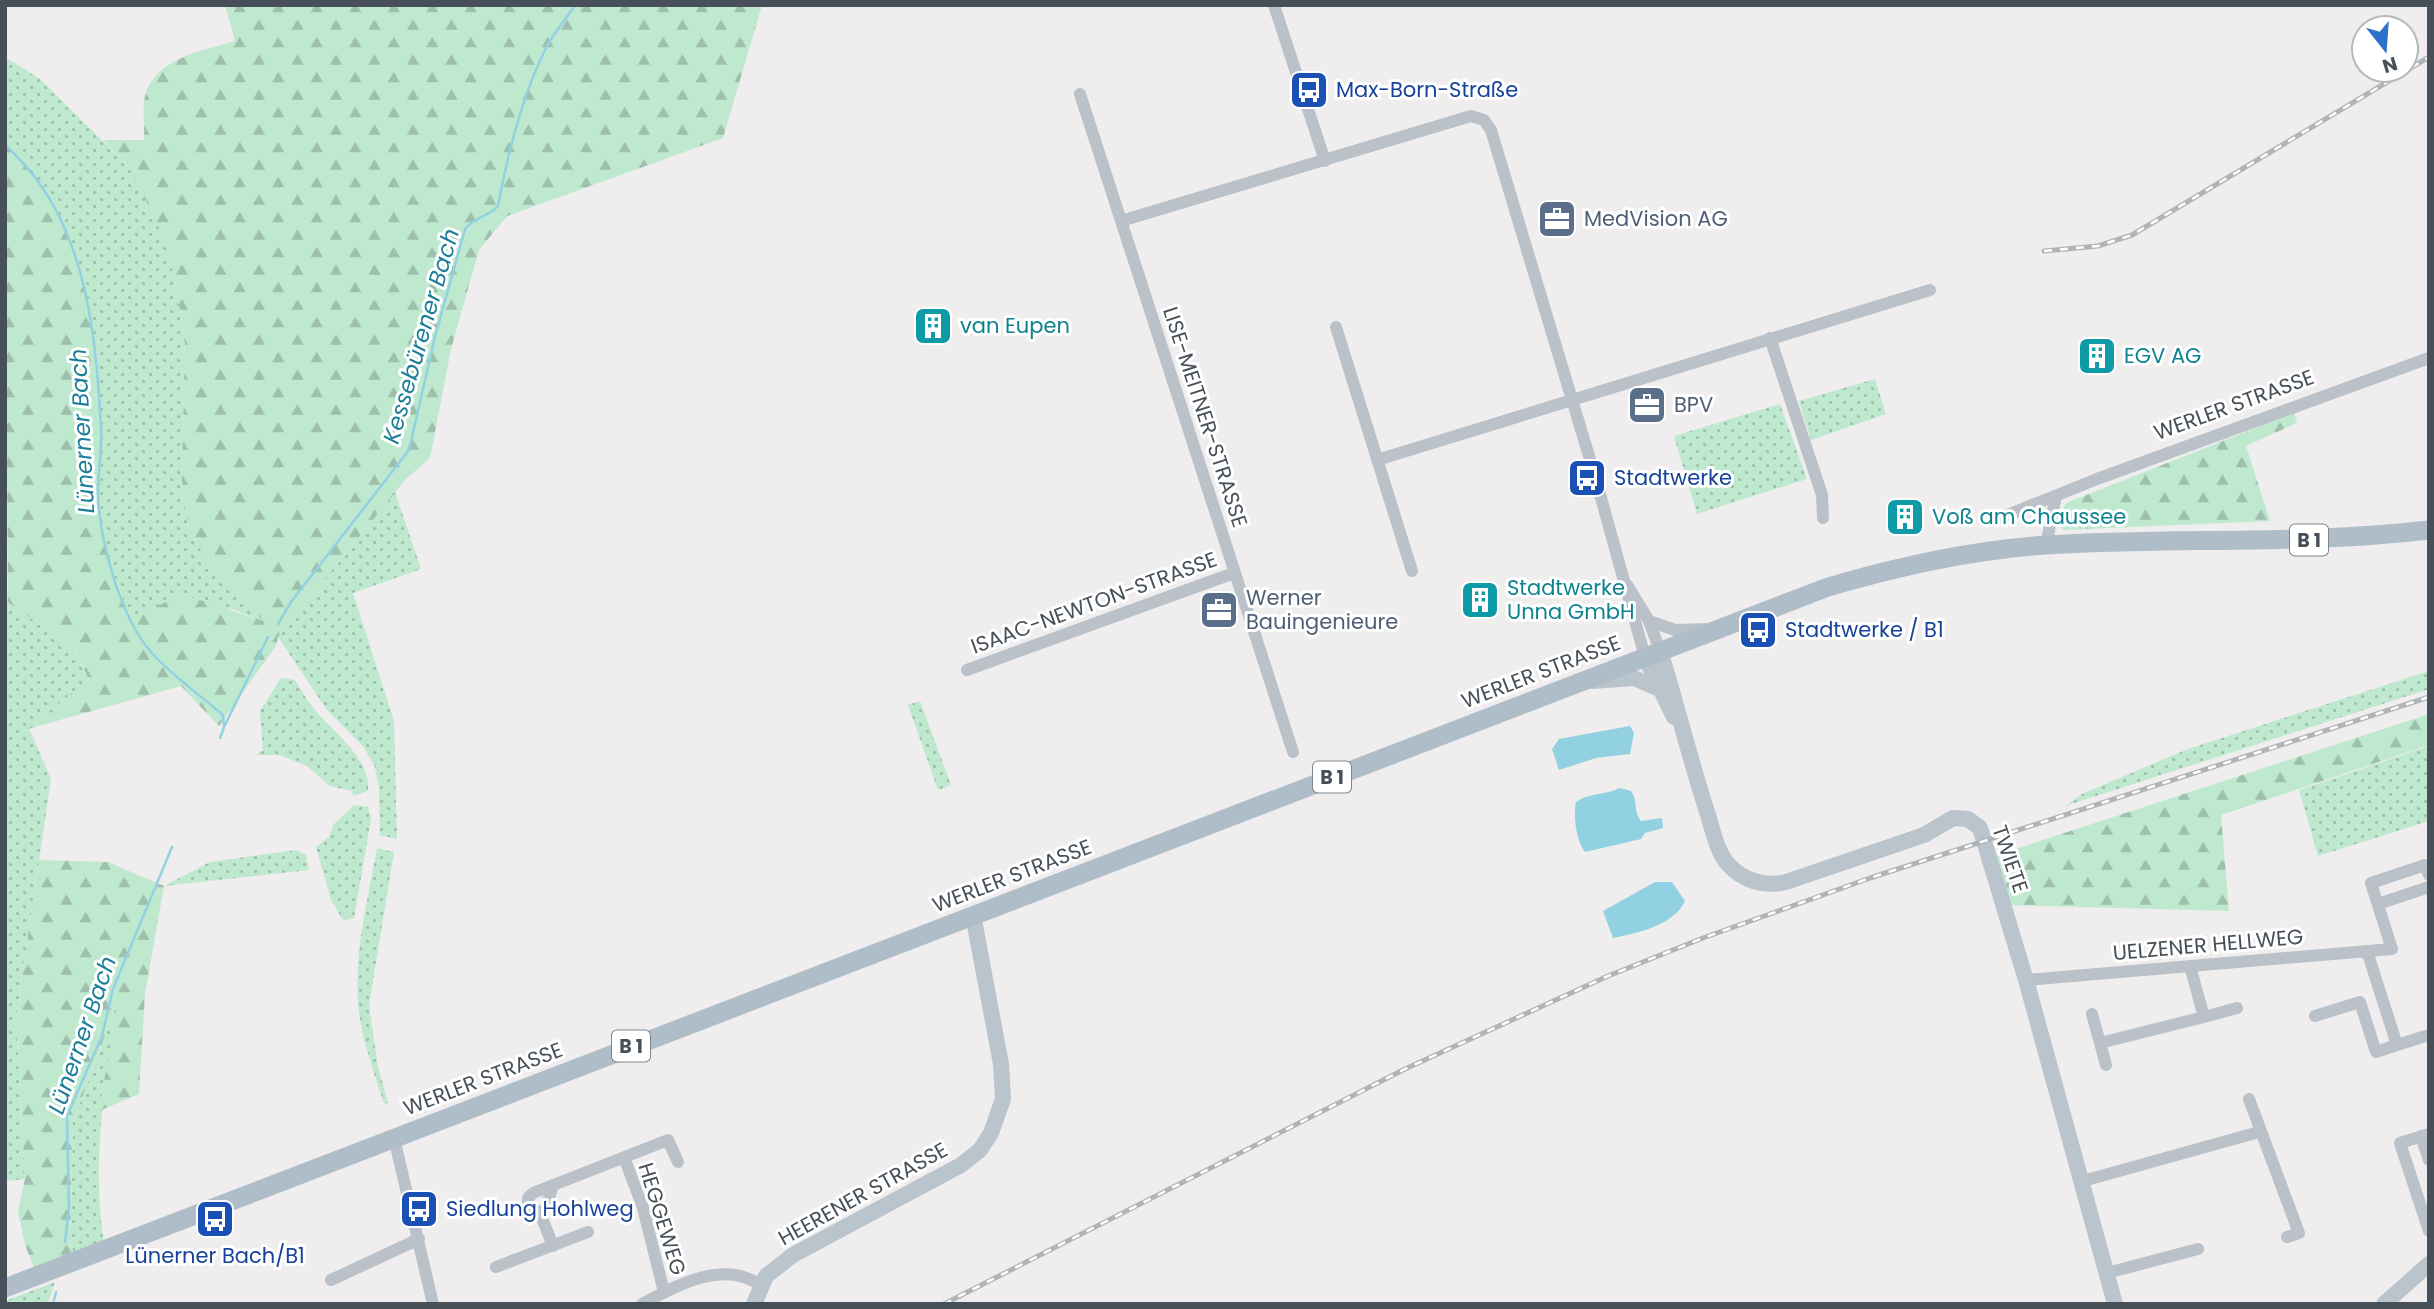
<svg xmlns="http://www.w3.org/2000/svg" width="2434" height="1309" viewBox="0 0 2434 1309" font-family="Poppins,sans-serif">
<style>
.green{fill:url(#green-dots)}
.forest{fill:url(#forest-firs)}
.water{fill:#91d1e2}
.lines{fill:none;stroke-linecap:round;stroke-linejoin:round}
.stream{stroke:#91d1e2;stroke-width:2.5}
.street{stroke:#bac1c8;stroke-width:12}
.secondary{stroke:#bac4cd;stroke-width:16}
.primary{stroke:#afbdc9;stroke-width:19}
.rail-casing{stroke:#b0b3b7;stroke-width:5}
.rail{stroke:#fff;stroke-width:2.5;stroke-dasharray:8;stroke-linecap:butt}
.labels{text-anchor:middle;stroke-width:6;stroke-linejoin:round;paint-order:stroke}
.shield{fill:#fff;stroke:#7e848a;stroke-width:2}
.shield-label{font-size:19px;font-weight:bold;fill:#475058}
.transit-label{font-size:21px;fill:#164399;stroke:#fff;text-anchor:start}
.service-label{font-size:21px;fill:#4e5e75;stroke:#fff;text-anchor:start}
.culture-label{font-size:21px;fill:#0d838f;stroke:#fff;text-anchor:start}
.street-label{font-size:21px;fill:#475058;stroke:#fff}
.water-label{font-size:23px;font-style:italic;fill:#1b7e98;stroke:#fff}
</style>
<defs>
<pattern id="green-dots" width="8" height="8" patternUnits="userSpaceOnUse" patternTransform="scale(1.75)"><rect width="8" height="8" fill="#bfe9cf"/><path d="M2 2h.1M6 6h.1" fill="none" stroke="#9dbfab" stroke-width="1.8" stroke-linecap="round"/></pattern>
<pattern id="forest-firs" width="22" height="20" patternUnits="userSpaceOnUse" patternTransform="scale(1.75)"><rect width="22" height="20" fill="#bfe9cf"/><path d="M5 1l3.5 6h-7zM16 11l3.5 6h-7z" fill="#9dbfab"/></pattern>
</defs>
<rect width="100%" height="100%" fill="#efeded"/>
<path class="green" d="M5 57 40 79 131 169 151 205 169 249 185 338 182 480 188 531 264 622 232 609 131 620C121 593 110 567 104 539 97 503 101 470 101 433 102 354 85 245 37 180 28 167 16 156 5 144Z
M1875 379 1886 414 1811 440 1799 401Z
M1780 404 1807 479 1697 514 1674 436Z
M395 492 421 569 353 593 394 721 397 839 380 835 379 790 375 767 363 746 327 710 278 637Z
M5 570 8 602 73 648 89 680 29 729 51 779 16 1018 25 1179 5 1181Z
M2429 671V689L2065 806 2082 794 2188 749Z
M281 678 295 680C301 690 307 700 314 709 332 731 371 758 368 791L353 796 352 791 330 786 307 766 280 755H256L263 750 260 711Z
M920 701 951 785 938 790 908 705Z
M2429 746V821L2318 856 2299 790Z
M354 805 368 807 371 819 354 918 343 920 331 900 316 847 329 837 334 824Z
M377 848 394 852 369 1005 378 1067 388 1103 384 1104C374 1072 361 1038 358 1004 354 952 368 899 377 848Z
M296 850 306 855 309 870 164 886 210 862Z
M120 995C105 1081 90 1162 105 1250L76 1260 70 1242 73 1122Z
M55 1282 48 1304H5V1301Z"/>
<path class="forest" d="M225 5H762L723 138 507 216 479 250 451 349 430 458 406 479 278 637 276 646 219 726 181 686 28 729 89 679 73 648 8 602 5 144C16 156 28 167 38 180 87 249 99 348 101 431 102 468 97 501 104 538 110 566 120 592 131 619L182 594 263 621 210 564 188 531 182 480 185 338 169 249 131 169 103 140H144C145 126 142 109 145 96 155 58 204 50 235 41Z
M2294 413 2297 423 2246 446 2270 521 2063 530 2060 517 2066 503Z
M2429 714V745L2221 815 2229 911 2004 905 1991 857Z
M39 860 108 862 164 886 145 994 139 1094 99 1111 118 1000 73 1122 70 1242 76 1260 37 1275 25 1245 18 1211 25 1179 16 1018Z"/>
<path class="water" d="M1630 726 1634 733 1630 754 1596 758 1559 770 1552 749 1559 739Z
M1620 788 1631 791C1638 800 1633 812 1641 821L1662 818 1663 828 1645 833 1641 839 1585 852C1576 841 1573 815 1576 802 1588 793 1605 795 1620 788Z
M1655 882H1672L1685 901C1674 925 1638 933 1613 938L1603 911Z"/>
<g class="lines">
<path class="stream" d="M5 144C16 156 28 167 37 180 88 249 97 345 101 429 102 450 98 471 98 492 99 539 120 617 151 652 171 675 200 695 223 715L224 727 220 738
M278 624 291 602 409 450 435 337 465 229C475 216 489 217 498 206 508 152 522 95 547 46 555 31 566 19 575 5
M224 727 268 637
M65 1242 69 1208 67 1116 102 1036 113 989 172 847
M53 1304 56 1292"/>
<path class="street" d="M1274 5 1325 161
M1080 94 1293 752
M1121 221 1471 116 1484 120 1491 130 1595 476 1645 657
M1336 327 1412 571
M1770 338 1822 495 1823 518
M1377 460 1930 290
M2000 518 2097 479 2429 358
M2046 545 2056 496
M1627 585 1649 621 1660 651
M1649 621 1675 630 1710 629
M967 670 1234 573
M2378 904 2429 887
M2367 951 2397 1045 2429 1035
M2026 980 2392 949 2371 883 2425 865 2429 875
M2092 1014 2100 1043 2204 1017 2190 966
M2315 1016 2360 1002 2376 1052 2397 1045
M2204 1017 2237 1008
M2100 1043 2106 1065
M2249 1099 2299 1233 2287 1237
M2429 1134 2400 1143 2429 1231
M2421 1136 2429 1160
M394 1138 433 1304
M624 1157 643 1208 664 1292
M2083 1181 2259 1132
M540 1213 546 1208 553 1185
M553 1246 540 1213 528 1206V1198L533 1193 668 1140 678 1162
M496 1267 588 1232
M2107 1273 2198 1249
M331 1280 419 1239
M642 1304C676 1286 723 1259 760 1285"/>
<path class="secondary" d="M1660 651C1677 705 1690 760 1708 815 1713 831 1717 852 1728 864 1743 881 1764 887 1786 882L1924 835 1953 818 1968 819 1980 828 2026 980 2115 1304
M1645 657 1674 717
M1593 681 1634 678 1657 688
M754 1304 766 1276 793 1255 961 1165 980 1150 991 1133 1003 1099 1001 1064 973 915
M2384 1304 2429 1264"/>
<path class="primary" d="M5 1288 1828 587C1899 566 1972 550 2046 545 2174 537 2302 545 2429 530"/>
<defs>
<path id="rail" d="M2044 251 2098 246 2132 235 2429 57
M944 1304 1405 1069 1608 976 1703 938 1870 878 2429 697"/>
</defs>
<use href="#rail" class="rail-casing"/>
<use href="#rail" class="rail"/>
</g>
<defs>
<symbol id="bus-square" viewBox="-11 -11 22 22"><rect x="-9" y="-9" width="18" height="18" rx="4" fill="#1a4fb4" stroke="#fff"/><path d="M-5-6H5V4H4V6H2V4H-2V6H-4V4H-5ZM-3.5-4V0h7V-4ZM-3.5 1.2v1.5H-2V1.2ZM2 1.2v1.5H3.5V1.2Z" fill="#fff"/></symbol>
<symbol id="office-square" viewBox="-11 -11 22 22"><rect x="-9" y="-9" width="18" height="18" rx="4" fill="#5c6f8a" stroke="#fff"/><path d="M-6-3h4V-5.5h4V-3h4V5H-6ZM-1-4.5V-3h2v-1.5ZM-6 0V1H6V0Z" fill="#fff"/></symbol>
<symbol id="building-square" viewBox="-11 -11 22 22"><rect x="-9" y="-9" width="18" height="18" rx="4" fill="#0f9aa8" stroke="#fff"/><path d="M-4-6H4V6H1V3H-1V6H-4ZM-2.5-4.3h1.7v1.8h-1.7ZM.8-4.3h1.7v1.8H.8ZM-2.5-1h1.7V.8h-1.7ZM.8-1h1.7V.8H.8Z" fill="#fff"/></symbol>
</defs>
<g fill-rule="evenodd">
<use href="#bus-square" x="1287" y="68" width="44" height="44"/>
<use href="#office-square" x="1535" y="197" width="44" height="44"/>
<use href="#building-square" x="911" y="304" width="44" height="44"/>
<use href="#building-square" x="2075" y="334" width="44" height="44"/>
<use href="#office-square" x="1625" y="383" width="44" height="44"/>
<use href="#bus-square" x="1565" y="456" width="44" height="44"/>
<use href="#building-square" x="1883" y="495" width="44" height="44"/>
<use href="#building-square" x="1458" y="578" width="44" height="44"/>
<use href="#office-square" x="1197" y="588" width="44" height="44"/>
<use href="#bus-square" x="1736" y="608" width="44" height="44"/>
<use href="#bus-square" x="397" y="1187" width="44" height="44"/>
<use href="#bus-square" x="193" y="1197" width="44" height="44"/>
</g>
<g class="labels">
<g class="shield">
<rect x="2290" y="524.5" width="38" height="31" rx="5"/>
<rect x="1313" y="761.5" width="38" height="31" rx="5"/>
<rect x="612" y="1030.5" width="38" height="31" rx="5"/>
</g>
<g class="shield-label">
<text x="2309" y="547">B 1</text>
<text x="1332" y="784">B 1</text>
<text x="631" y="1053">B 1</text>
</g>
<g class="transit-label">
<text x="1336" y="97">Max-Born-Straße</text>
<text x="1614" y="485">Stadtwerke</text>
<text x="1785" y="637">Stadtwerke / B1</text>
<text x="446" y="1216">Siedlung Hohlweg</text>
<text x="215" y="1263" text-anchor="middle">Lünerner Bach/B1</text>
</g>
<g class="service-label">
<text x="1584" y="226">MedVision AG</text>
<text x="1674" y="412">BPV</text>
<text x="1246" y="605">Werner<tspan x="1246" dy="24">Bauingenieure</tspan></text>
</g>
<g class="culture-label">
<text x="960" y="333">van Eupen</text>
<text x="2124" y="363">EGV AG</text>
<text x="1932" y="524">Voß am Chaussee</text>
<text x="1507" y="595">Stadtwerke<tspan x="1507" dy="24">Unna GmbH</tspan></text>
</g>
<g class="street-label">
<text transform="translate(2234 405) rotate(-20)" y="7">WERLER STRASSE</text>
<text transform="translate(1205 417) rotate(72)" y="7">LISE-MEITNER-STRASSE</text>
<text transform="translate(1094 603) rotate(-20)" y="7">ISAAC-NEWTON-STRASSE</text>
<text transform="translate(1541 672) rotate(-21)" y="7">WERLER STRASSE</text>
<text transform="translate(2010 859) rotate(71)" y="7">TWIETE</text>
<text transform="translate(1012 876) rotate(-21)" y="7">WERLER STRASSE</text>
<text transform="translate(2208 945) rotate(-5)" y="7">UELZENER HELLWEG</text>
<text transform="translate(483 1079) rotate(-21)" y="7">WERLER STRASSE</text>
<text transform="translate(863 1194) rotate(-29)" y="7">HEERENER STRASSE</text>
<text transform="translate(662 1219) rotate(73)" y="7">HEGGEWEG</text>
</g>
<g class="water-label">
<text transform="translate(421 336) rotate(-74)" y="8">Kessebürener Bach</text>
<text transform="translate(82 431) rotate(-93)" y="8">Lünerner Bach</text>
<text transform="translate(82 1035) rotate(-71)" y="8">Lünerner Bach</text>
</g>
</g>
<rect width="2434" height="1309" fill="none" stroke="#475058" stroke-width="14"/>
<g transform="translate(2385 49) rotate(163)"><circle r="33" fill="#ffffff" stroke="#b5b9bc" stroke-width="2"/>
<path d="M0-5L12 26L0 18L-12 26Z" fill="#2c72cb"/>
<text y="-10" font-size="19" font-weight="bold" text-anchor="middle" fill="#475058">N</text>
</g>
</svg>
